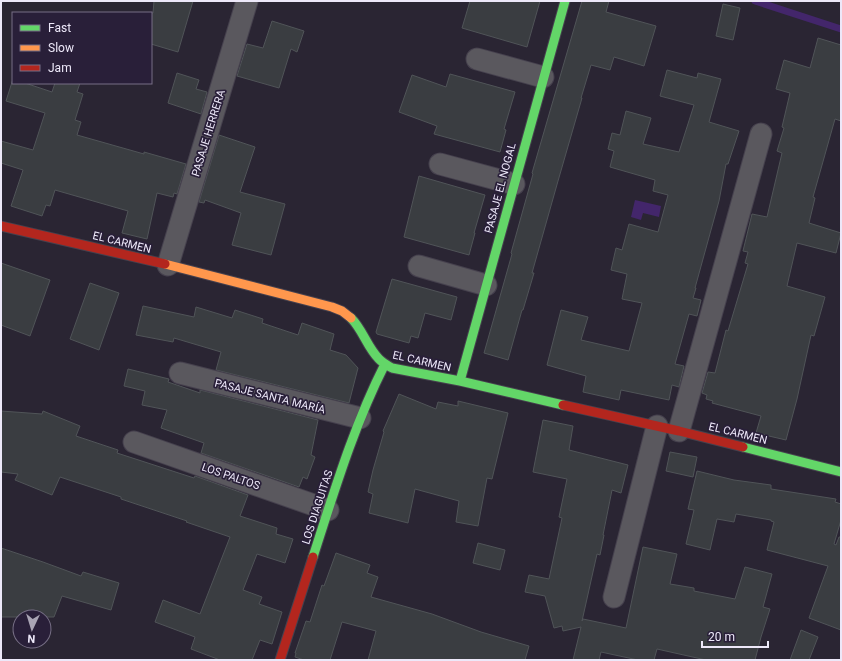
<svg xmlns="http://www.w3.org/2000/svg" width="842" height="661" viewBox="0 0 842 661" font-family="Roboto,sans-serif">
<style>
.water{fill:#43266b}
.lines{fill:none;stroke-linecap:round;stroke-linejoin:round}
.stream{stroke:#43266b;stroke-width:7}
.building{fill:#3a3d41;stroke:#505458}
.street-casing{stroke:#46414e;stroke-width:23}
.fast-casing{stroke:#46414e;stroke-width:11}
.slow-casing{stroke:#46414e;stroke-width:11}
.jam-casing{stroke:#46414e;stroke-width:11}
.street{stroke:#5a585e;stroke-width:21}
.fast{stroke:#63d668;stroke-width:9}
.slow{stroke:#ff974d;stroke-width:9}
.jam{stroke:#b3261e;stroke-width:9}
.labels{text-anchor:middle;stroke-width:3.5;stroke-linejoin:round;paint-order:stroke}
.street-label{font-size:11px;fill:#ede8f9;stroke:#291f39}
</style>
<rect width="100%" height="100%" fill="#2a2533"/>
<path class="water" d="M635 200 661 206 659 217 643 213 641 220 631 217Z"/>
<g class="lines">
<path class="stream" d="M755 1 841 29"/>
</g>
<path class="building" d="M154 1H193L178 52 151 44V13H153Z
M470 1H540L527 47 462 28Z
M582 1H609L606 12 656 26 644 66 614 57 610 70 591 65 581 98H582L558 181 532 273H534L523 310H522L508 360 484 353 512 254 511 253 533 174 532 173Z
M723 4 740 8 733 40 716 36Z
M272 21 304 31 297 52 291 49 279 88 237 76 247 44 263 48Z
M818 38 841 45V121L835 119 813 197 815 198 809 223 841 233 836 253 797 243 787 286 825 297 814 336 811 335 797 399 786 440 756 433 761 416 712 403 713 401 706 399 707 395 702 393 708 372 715 373 726 330 728 331 748 264 745 263 748 252 743 251 752 214 767 217 782 153 777 151 784 128 782 127 790 93 776 89 784 60 810 68Z
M667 70 697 78 698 73 721 79 709 122 739 131 728 164H726L719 201 695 288H696L693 298 701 300 697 316 689 314 675 364 684 366 679 387 672 385 669 400 621 390 619 400 583 392 586 376 547 365 561 310 588 317 581 340 629 351 642 303 622 299 627 274 611 270 616 248 622 250 629 224 658 232 668 195 653 191 655 180 610 167 614 151 608 149 612 133 620 135 626 111 651 118 643 144 679 152 694 105 660 96Z
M177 73 199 80 196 89 207 92 201 114 168 103Z
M450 74 515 92 504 129 506 130 500 152 434 134 437 126 399 112 412 75 446 87Z
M13 79V83H25L52 92 55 83H80L77 92 83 94 75 120 81 122 77 135 144 154V152L186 164 177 194 174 193 173 197 157 193 147 239 122 233 128 211 55 190 50 206 46 205 42 216 11 206 23 170 1 163V141L33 150 45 113 6 101Z
M219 135 255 147 240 192 285 204 271 255 232 245 241 213 205 200 204 203 199 202Z
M419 176 485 195 474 233H475L469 255 404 237Z
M1 263 50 280 30 336 1 325Z
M392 279 457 297 451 320 425 313 418 338 411 336 409 343 377 334 376 332Z
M90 283 119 293 99 350 70 339Z
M143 306 194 317 196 307 232 318 235 310 263 319 262 323 298 335 302 323 334 334 330 350 346 355 358 368 349 403 216 370 221 352 174 338 173 342 136 335Z
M128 369 169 379 168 382 200 393V390L318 420 311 455 315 457 307 479 303 477 299 487 201 453 204 443 161 428 167 410 142 405 145 391 124 386Z
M399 394 436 409 438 402 458 406V401L508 413 492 479 487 478 478 526 456 522 459 501 415 489 408 523 369 513 373 494 368 492 373 470 384 432 383 431Z
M1 411 42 414 43 411 80 426 76 436 118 450 117 453 194 478 195 476 248 495 240 516 277 528 276 534 293 539 285 563 257 554 243 590 262 597 259 604 282 612 272 644 260 640 252 660H220L191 649 195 637 155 622 163 600 200 614 230 537 186 522 187 521 121 499V497L60 477 52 495 15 480 18 474 1 472Z
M543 420 573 426 569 450 628 465 621 493 612 490 603 535H604L600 555 597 554 582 621 583 619 626 628 643 547 677 554 670 584 694 588V591L735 599 745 567 772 574 763 607 770 609 761 637 755 660H706L657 649 654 660H638L601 652 599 660H573L581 627 563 631 562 626 554 628 545 596 525 592 529 575 549 579 562 518 559 517 567 479 533 472Z
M670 452 697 457 693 477 666 471Z
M697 471 734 480 771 485V489L836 499 835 502 841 504V520L834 544 836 545 839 537H841V630L809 618 828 566 767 550 774 522 771 521V520L736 514 734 522 717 519 710 550 686 544 694 510 688 509Z
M478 543 505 550 500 570 473 563Z
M1 548 43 562 81 576 83 572 119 583 111 610 62 596 54 617H1Z
M336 553 370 565 367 573 378 577 371 597 432 614 481 632 529 646 525 660H368L376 631 342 622 330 660H304L295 657 296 653H295L306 621 310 622 322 585 324 586Z
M801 630 818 637 809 660H790Z"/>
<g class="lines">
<defs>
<path id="street" d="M477 59 543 77
M440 164 514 184
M168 265 247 1
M419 266 486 285
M180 373 360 418
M679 431 761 134
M134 442 328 510
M614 597 657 426"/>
<path id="fast" d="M351 318C363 330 367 347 379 359 383 363 387 365 392 368L460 381 563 405
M460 381 565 1
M743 447 841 472
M313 557C334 492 354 425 385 364"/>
<path id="slow" d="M165 264 332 307 342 311 351 318"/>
<path id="jam" d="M1 226 165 264
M563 405 679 431 743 447
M280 660 313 557"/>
</defs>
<use href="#street" class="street-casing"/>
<use href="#fast" class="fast-casing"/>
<use href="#slow" class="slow-casing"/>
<use href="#jam" class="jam-casing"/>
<use href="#street" class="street"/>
<use href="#fast" class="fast"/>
<use href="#slow" class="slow"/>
<use href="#jam" class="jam"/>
</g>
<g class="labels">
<g class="street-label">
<text transform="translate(208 133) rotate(-73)" y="4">PASAJE HERRERA</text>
<text transform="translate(500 188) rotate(-75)" y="4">PASAJE EL NOGAL</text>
<text transform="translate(122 242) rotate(14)" y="4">EL CARMEN</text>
<text transform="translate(422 361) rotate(13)" y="4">EL CARMEN</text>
<text transform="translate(270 396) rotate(14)" y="4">PASAJE SANTA MARÍA</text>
<text transform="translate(738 433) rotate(14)" y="4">EL CARMEN</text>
<text transform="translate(231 476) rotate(19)" y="4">LOS PALTOS</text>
<text transform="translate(317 507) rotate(-72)" y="4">LOS DIAGUITAS</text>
</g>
</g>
<rect width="842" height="661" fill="none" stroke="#ede8f9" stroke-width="4"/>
<rect x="12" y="12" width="140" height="72" fill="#291f39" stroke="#776f86"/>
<rect x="20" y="25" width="20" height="6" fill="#63d668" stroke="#776f86"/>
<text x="48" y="32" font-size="12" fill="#ede8f9">Fast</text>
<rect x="20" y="45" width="20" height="6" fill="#ff974d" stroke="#776f86"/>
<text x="48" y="52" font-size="12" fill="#ede8f9">Slow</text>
<rect x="20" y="65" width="20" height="6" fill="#b3261e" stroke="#776f86"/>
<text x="48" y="72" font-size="12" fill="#ede8f9">Jam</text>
<g transform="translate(32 629) rotate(184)"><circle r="19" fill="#291f39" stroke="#776f86"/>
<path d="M0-3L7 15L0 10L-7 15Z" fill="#a9a4b4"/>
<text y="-6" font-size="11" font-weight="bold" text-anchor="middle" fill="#ede8f9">N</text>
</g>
<path d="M702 641v6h66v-6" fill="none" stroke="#ede8f9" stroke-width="2"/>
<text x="708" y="641" font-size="12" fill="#ede8f9" stroke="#291f39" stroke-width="3" paint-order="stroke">20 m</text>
</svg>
